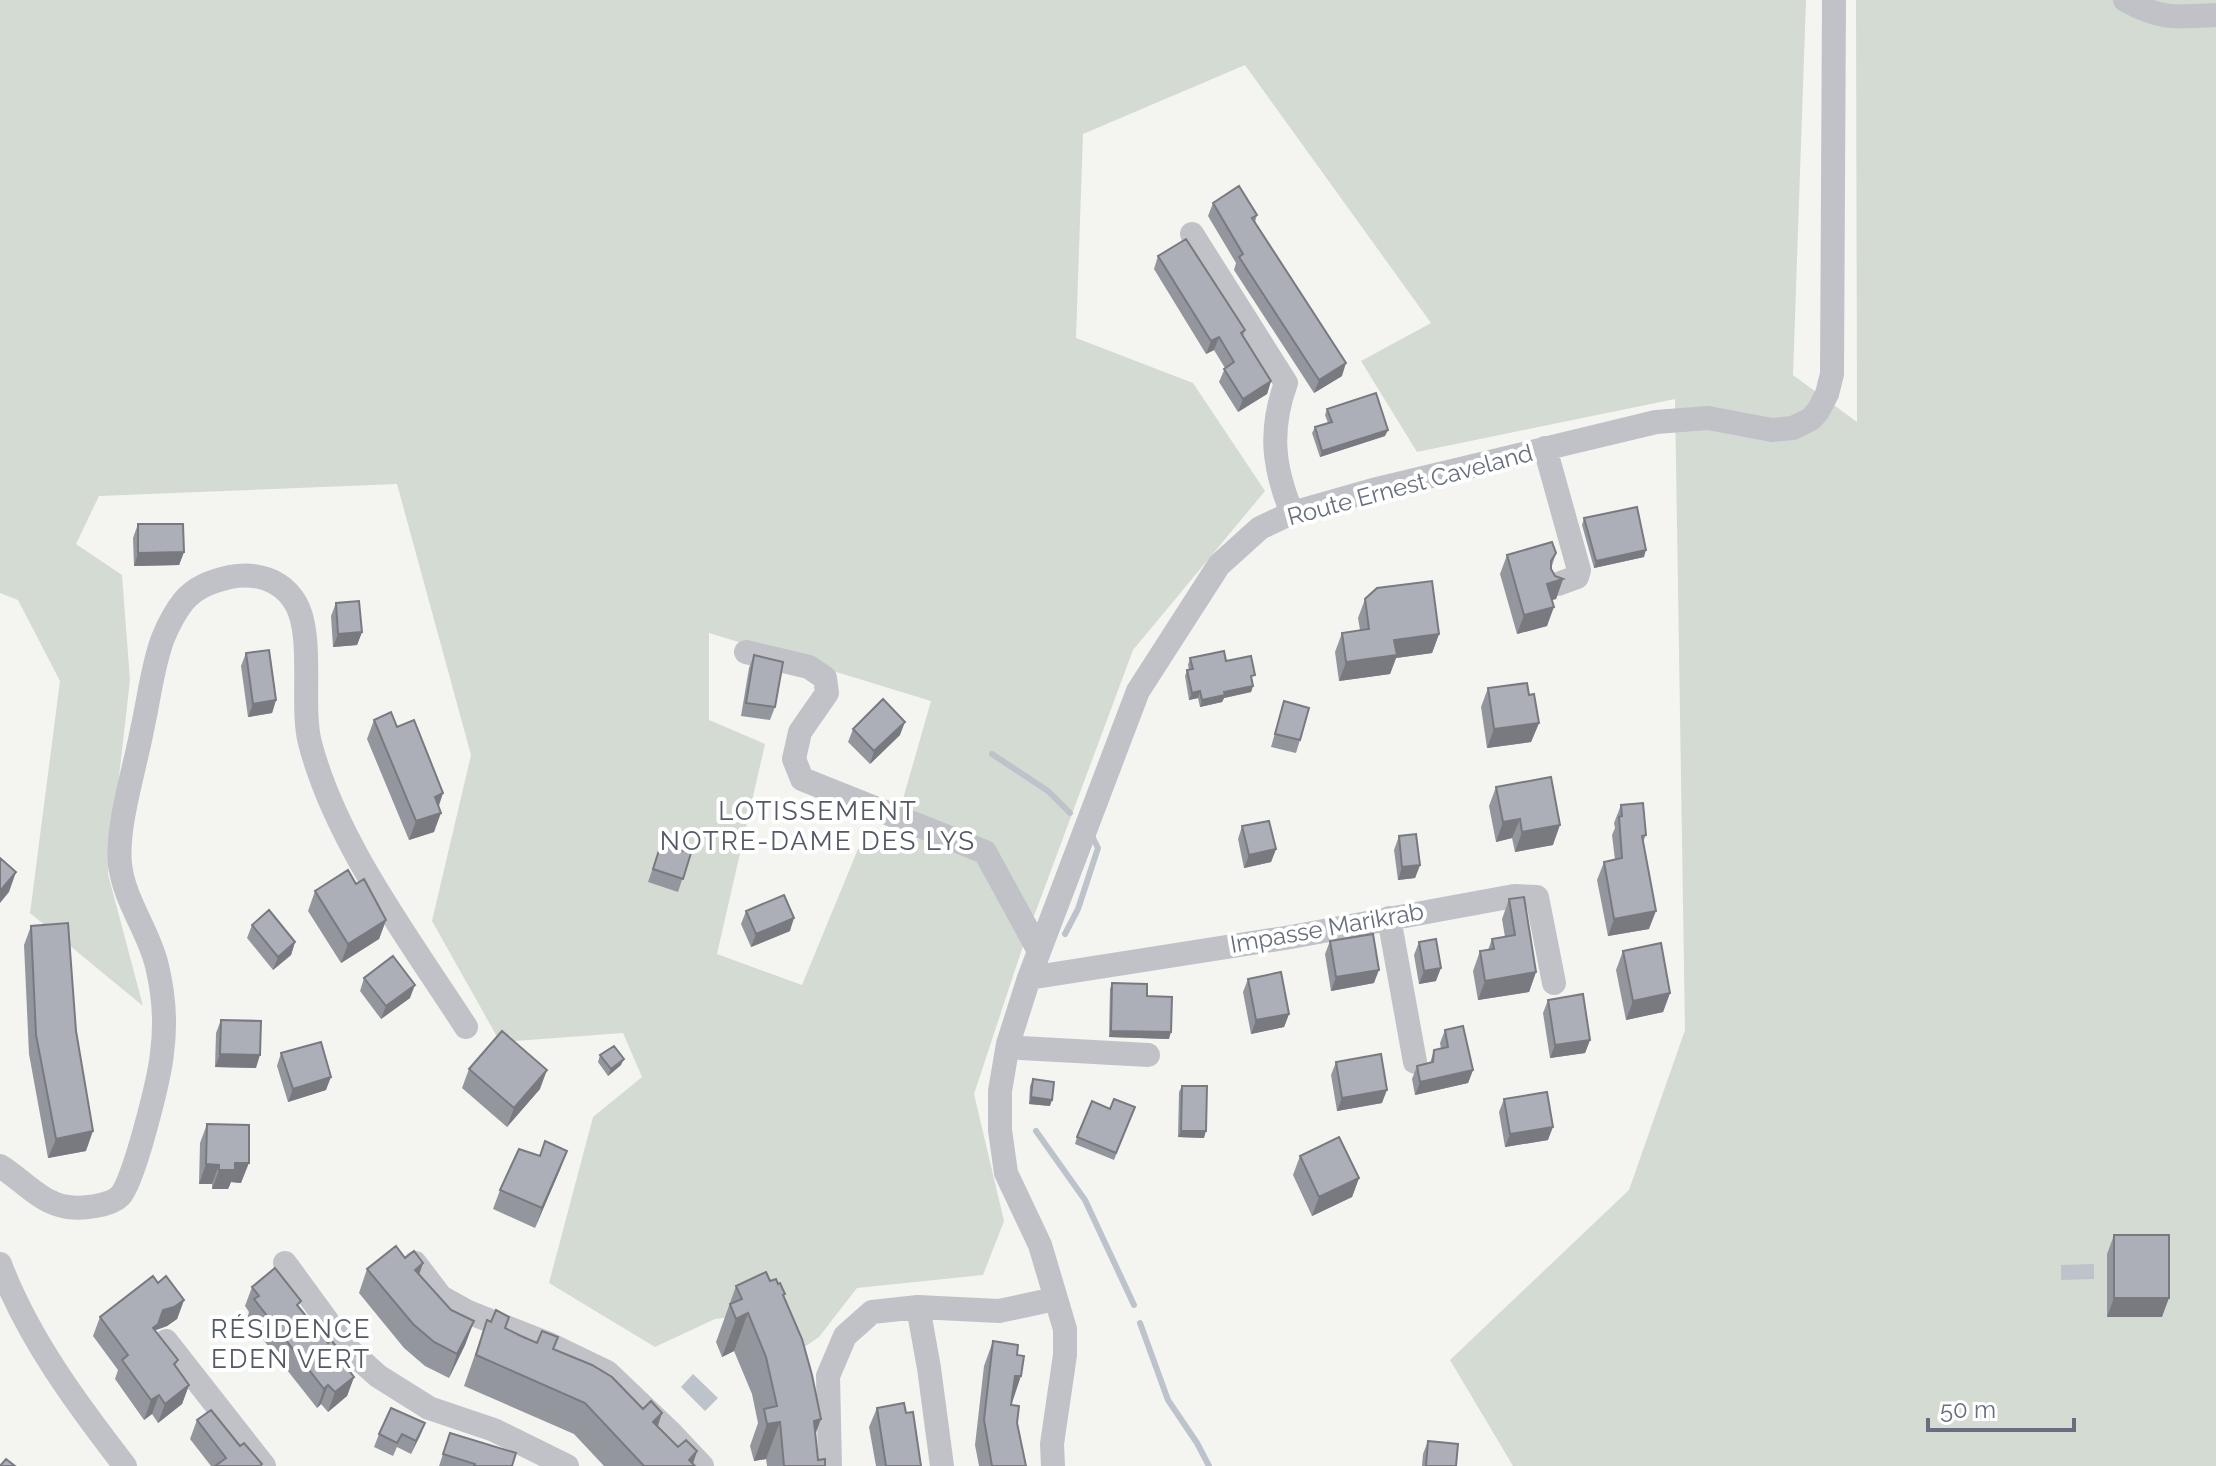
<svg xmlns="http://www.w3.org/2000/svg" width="2216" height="1466" viewBox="0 0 2216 1466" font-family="Raleway,sans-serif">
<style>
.green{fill:#d4dbd3;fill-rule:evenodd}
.water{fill:#bdc3ca}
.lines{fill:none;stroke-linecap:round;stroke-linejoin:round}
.stream{stroke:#bdc3ca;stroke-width:6}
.minor{stroke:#c0c2c7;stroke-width:24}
.wall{fill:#94969d}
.shaded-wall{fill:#787a80}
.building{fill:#acafb7;stroke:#787a80;stroke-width:2}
.labels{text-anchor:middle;stroke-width:8;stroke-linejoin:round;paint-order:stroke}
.street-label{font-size:24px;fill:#666e80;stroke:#fff}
.neighbourhood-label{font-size:26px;letter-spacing:2px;fill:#535966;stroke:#fff}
</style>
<rect width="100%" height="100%" fill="#f4f5f1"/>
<path class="green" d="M0 0H1806L1793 375 1857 422 1856 0H2216V1466H1513L1450 1360 1629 1190 1685 1030 1675 399 1417 452 1361 361 1431 323 1245 65 1083 134 1076 338 1193 383 1265 491 1133 650 1024 943 974 1094 1004 1221 983 1275 857 1288 819 1337 790 1357 773 1311 715 1319 655 1347 549 1283 593 1117 642 1077 623 1033 500 1042 432 921 471 755 397 484 99 496 76 544 122 575 130 680 108 874 143 1006 30 913 60 681 18 600 0 593ZM709 633 931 701 901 806 946 835 858 849 802 985 717 954 765 744 709 720Z"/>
<path class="water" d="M2094 1264V1279L2061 1280V1265Z
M693 1374 718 1398 705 1411 681 1387Z"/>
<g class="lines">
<path class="stream" d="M992 754 1048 791 1070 813
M1065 934 1078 909 1098 848 1092 836
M1036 1131 1085 1200 1134 1305
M1140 1323 1168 1400 1197 1443 1209 1466"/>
<path class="minor" d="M2125 0C2161 20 2176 17 2216 15
M1192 234 1286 383C1269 430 1273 467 1292 513
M1545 448 1579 570 1577 577 1558 584
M746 652 809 667 825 678 827 693 800 732 794 759 802 779 985 852 1039 951
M1389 918 1415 1062
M1029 978 1291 937 1514 896 1537 897 1554 983
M1008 1044 1021 1048 1148 1055
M0 1166C23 1180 40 1203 68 1207 82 1209 110 1206 120 1196 134 1182 160 1076 162 1053 166 1024 164 995 157 966 149 931 124 901 120 864 116 827 135 768 142 730 149 700 152 667 163 638 168 626 175 612 183 602 195 587 212 581 230 577 255 572 281 579 295 602 315 634 300 705 310 743 336 843 410 940 466 1027
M285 1263 347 1348 378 1376 429 1408 494 1430 567 1466
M415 1263 441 1297 468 1312 549 1344 607 1372 671 1433 702 1466
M0 1264C28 1338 77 1404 125 1466
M918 1307 929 1368 942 1466
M166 1341 264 1466
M830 1466 828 1376 845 1336 872 1312 918 1307 999 1311 1055 1299
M1053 1466 1052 1444 1065 1355V1329L1040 1245 1006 1173 1000 1130V1091L1008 1044 1029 978 1138 691 1219 565 1260 528 1292 513 1373 490 1656 422 1708 418 1772 430 1793 428 1811 419 1818 411 1827 394 1832 374 1834 0"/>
</g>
<path class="wall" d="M1213 203 1257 215 1255 222 1342 376 1314 393 1234 270 1236 263 1208 216Z
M1158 256 1245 330 1243 336 1271 381 1267 394 1238 412 1219 382 1225 368 1214 350 1206 354 1154 269Z
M1327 409 1385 436 1320 457 1312 433 1315 427 1328 423 1325 415Z
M1584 518 1644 557 1594 568 1582 525Z
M138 524 184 552 179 565 134 566 133 538Z
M1556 553 1551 569 1555 576 1563 579 1556 599 1552 600 1547 626 1517 634 1500 574 1507 555Z
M1365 599 1439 634 1432 653 1396 658 1390 674 1339 681 1335 652 1342 633 1360 630 1358 618Z
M336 603 362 632 357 645 333 647 331 616Z
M246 653 276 700 272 713 248 717 241 666Z
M754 655 775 707 770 720 741 716 749 668Z
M1190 658 1226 661 1252 681 1253 686 1251 692 1224 698 1222 702 1200 707 1198 698 1189 700 1185 676 1187 670H1189L1188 665Z
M1488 688 1529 695 1539 723 1531 742 1487 748 1481 707Z
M1284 701 1300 740 1296 753 1271 747Z
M374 720 397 727 443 793 439 806 434 832 409 840 367 739Z
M853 729 900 735 870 764 848 742Z
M1496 787 1553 845 1515 852 1512 838 1496 842 1489 806Z
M1621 805 1646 835 1643 842 1649 929 1608 936 1597 880 1604 862 1615 860 1612 835 1615 828 1614 823Z
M1242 826 1276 849 1271 862 1244 868 1238 839Z
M1399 836 1420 865 1415 878 1398 880 1394 850Z
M661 844 691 853 678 892 648 882Z
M356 884 386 920 379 939 341 963 308 911 315 891Z
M1509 899 1536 972 1529 992 1478 1000 1473 971 1480 951 1488 950 1492 939 1505 937 1502 919Z
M746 911 790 931 751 947 741 924Z
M252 925 295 942 291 955 273 970 247 938Z
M31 926 76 1031 86 1151 48 1158 29 1054 24 945Z
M1330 941 1374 983 1331 991 1325 954Z
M1419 942 1436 981 1419 984 1414 955Z
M1623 951 1670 993 1663 1012 1626 1020 1616 970Z
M364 978 410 998 381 1019 360 991Z
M1248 979 1289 1014 1284 1027 1251 1034 1243 992Z
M1112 983 1147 996 1169 1039 1109 1037 1110 989Z
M1548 1000 1590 1040 1585 1053 1550 1058 1543 1013Z
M221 1020 256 1068 215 1067 216 1033Z
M1445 1030 1473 1070 1468 1083 1415 1095 1412 1079 1417 1066 1430 1063 1434 1050 1441 1049 1440 1043Z
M281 1053 326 1090 288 1102 277 1066Z
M600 1055 621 1065 608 1076 598 1062Z
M1336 1062 1382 1103 1337 1111 1331 1075Z
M469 1069 540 1089 507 1127 462 1088Z
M1033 1079 1050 1106 1029 1104 1030 1086Z
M1182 1086 1204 1138 1178 1137 1179 1092Z
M1504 1099 1548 1140 1505 1147 1499 1112Z
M1135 1107 1114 1160 1075 1144 1077 1137 1110 1109Z
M207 1124 241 1183 231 1182 228 1189H212V1184H199L200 1143Z
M567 1151 535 1228 493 1209 500 1190 540 1156Z
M1300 1156 1359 1178 1352 1197 1312 1216 1293 1175Z
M2114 1235 2162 1317H2107V1254Z
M367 1269 419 1275 451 1310 474 1321 465 1345 449 1378 425 1366 404 1348 359 1293Z
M770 1281 784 1297 815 1434 818 1460 825 1466H767L766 1459 754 1461 750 1446 758 1423 752 1394 734 1351 722 1357 716 1342 736 1286Z
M158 1283 184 1300 177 1319 167 1326 156 1330V1331L178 1360 175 1366 189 1385 182 1404 158 1423 152 1414 144 1420 115 1379 118 1370 93 1336 100 1317Z
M252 1287 299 1307 328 1343 341 1352 339 1358 354 1377 347 1396 328 1412 321 1404 317 1408 247 1319 249 1312 245 1306Z
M487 1320 521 1336 554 1350 643 1409 662 1413 658 1426 678 1447 697 1451 693 1464 695 1466H604L574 1434 464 1386Z
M993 1341 1013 1400 1011 1405 1017 1423 1026 1466H979L975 1445 984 1366Z
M877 1408 906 1413 921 1466H876L869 1427Z
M197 1420 240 1446 261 1466H211L190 1439Z
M425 1423 411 1454 397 1447 393 1456 374 1447 379 1434Z
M450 1433 512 1466H439Z
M1428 1441 1456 1466H1422L1423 1454Z"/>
<path class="shaded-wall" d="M1219 337 1214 350 1206 354 1211 341Z
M1346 363 1342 376 1314 393 1319 380Z
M1271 381 1267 394 1238 412 1243 399Z
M1388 430 1385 436 1320 457 1322 451Z
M1646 550 1644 557 1594 568 1596 561Z
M184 552 179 565 134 566 138 553Z
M1563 579 1556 599 1540 603 1547 584Z
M1554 607 1547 626 1517 634 1524 615Z
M362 632 357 645 333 647 338 634Z
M1439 634 1432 653 1396 658 1390 674 1339 681 1346 662 1394 640Z
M1253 686 1251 692 1224 698 1222 702 1200 707 1202 700 1224 692Z
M1200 691 1198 698 1189 700 1192 693Z
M276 700 272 713 248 717 253 704Z
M905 722 900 735 870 764 874 751Z
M1539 723 1531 742 1487 748 1494 729Z
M443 793 436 812 435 797Z
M441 813 434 832 409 840 416 821Z
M1520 819 1512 838 1496 842 1503 822Z
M1560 825 1553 845 1515 852 1522 832Z
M1276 849 1271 862 1244 868 1249 855Z
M1420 865 1415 878 1398 880 1402 867Z
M16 872 9 892 0 903V891Z
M1656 911 1649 929 1608 936 1614 919Z
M794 918 790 931 751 947 756 934Z
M386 920 379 939 341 963 348 944Z
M295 942 291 955 273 970 278 957Z
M1441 968 1436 981 1419 984 1424 971Z
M1379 970 1374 983 1331 991 1336 977Z
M1536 972 1529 992 1478 1000 1485 981Z
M415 985 410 998 381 1019 386 1006Z
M1670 993 1663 1012 1626 1020 1633 1001Z
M1289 1014 1284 1027 1251 1034 1256 1020Z
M1111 1031 1171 1032 1169 1039 1109 1037Z
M1590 1040 1585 1053 1550 1058 1555 1045Z
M220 1054 260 1055 256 1068 215 1067Z
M624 1059 621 1065 608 1076 611 1069Z
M547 1070 540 1089 507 1127 514 1108Z
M1473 1070 1468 1083 1415 1095 1420 1082Z
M331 1077 326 1090 288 1102 293 1089Z
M1387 1090 1382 1103 1337 1111 1342 1098Z
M1031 1097 1052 1100 1050 1106 1029 1104Z
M1553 1127 1548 1140 1505 1147 1510 1134Z
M93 1131 86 1151 48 1158 56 1139Z
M1181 1131H1206L1204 1138 1178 1137Z
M567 1151 560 1170 535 1228 542 1208Z
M235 1163H249L241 1183 231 1182 228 1189H212L219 1170Z
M206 1164 219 1165 212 1184H199Z
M1359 1178 1352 1197 1312 1216 1319 1197Z
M423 1263 415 1287V1270Z
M2114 1298H2169L2162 1317H2107Z
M184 1300 177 1319 167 1326 156 1330 151 1343 153 1328 163 1310Z
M748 1313 734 1351 722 1357 736 1319Z
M474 1321 465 1345 449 1378 457 1354Z
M1015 1376H1021L1013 1400H1006Z
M354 1377 347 1396 328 1412 335 1392Z
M189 1385 182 1404 158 1423 165 1404Z
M328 1385 321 1404 317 1408 324 1389Z
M159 1395 152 1414 144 1420 151 1400Z
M662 1413 651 1444 653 1422Z
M821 1419 807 1457 814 1421Z
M780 1422 766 1459 754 1461 767 1424Z
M425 1423 420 1436 411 1454 416 1441Z
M697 1451 692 1466 689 1460Z"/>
<path class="building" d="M1239 186 1257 215 1252 218 1346 363 1319 380 1239 257 1243 254 1213 203Z
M1186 239 1245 330 1241 333 1271 381 1243 399 1224 369 1234 362 1219 337 1211 341 1158 256Z
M1376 393 1388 430 1322 451 1315 427 1332 422 1327 409Z
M1637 507 1646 550 1596 561 1584 518Z
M138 524H183L184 552 138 553Z
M1552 542 1556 553 1551 561V569L1555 576 1563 579 1547 584 1554 607 1524 615 1507 555Z
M1432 581 1439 634 1394 640 1397 655 1346 662 1342 633 1369 629 1365 599 1377 588Z
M359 601 362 632 338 634 336 603Z
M269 650 276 700 253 704 246 653Z
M1224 651 1226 661 1251 656 1255 675 1251 676 1253 686 1224 692 1225 695 1202 700 1200 691 1192 693 1187 670 1193 669 1190 658Z
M754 655 783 662 775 707 746 703Z
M1527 683 1529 695 1534 694 1539 723 1494 729 1488 688Z
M883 699 905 722 874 751 853 729Z
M1284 701 1309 708 1300 740 1275 734Z
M391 712 397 727 414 720 443 793 435 797 441 813 416 821 374 720Z
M1551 777 1560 825 1522 832 1520 819 1503 822 1496 787Z
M1643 803 1646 835 1642 836 1656 911 1614 919 1604 862 1622 858 1619 817 1622 816 1621 805Z
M1269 821 1276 849 1249 855 1242 826Z
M1416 834 1420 865 1402 867 1399 836Z
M661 844 691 853 683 879 653 869Z
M0 858 16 872 0 891Z
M348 870 356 884 364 879 386 920 348 944 315 891Z
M784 895 794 918 756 934 746 911Z
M1524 897 1536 972 1485 981 1480 951 1494 949 1492 939 1515 935 1509 899Z
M269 910 295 942 278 957 252 925Z
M68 923 76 1031 93 1131 56 1139 36 1035 31 926Z
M1373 934 1379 970 1336 977 1330 941Z
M1436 939 1441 968 1424 971 1419 942Z
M1661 943 1670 993 1633 1001 1623 951Z
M393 956 415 985 386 1006 364 978Z
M1281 972 1289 1014 1256 1020 1248 979Z
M1112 983 1147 984V996L1172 997 1171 1032 1111 1031Z
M1583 994 1590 1040 1555 1045 1548 1000Z
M221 1020 261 1021 260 1055 220 1054Z
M1463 1026 1473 1070 1420 1082 1417 1066 1433 1062 1434 1050 1448 1047 1445 1030Z
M502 1031 547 1070 514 1108 469 1069Z
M321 1042 331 1077 293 1089 281 1053Z
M614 1046 624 1059 611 1069 600 1055Z
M1381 1054 1387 1090 1342 1098 1336 1062Z
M1033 1079 1054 1082 1052 1100 1031 1097Z
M1182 1086H1207L1206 1131H1181Z
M1547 1092 1553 1127 1510 1134 1504 1099Z
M1114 1099 1135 1107 1116 1153 1077 1137 1092 1101 1110 1109Z
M207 1124 249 1125V1163H235V1170H219V1165L206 1164Z
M1339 1137 1359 1178 1319 1197 1300 1156Z
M545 1141 567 1151 542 1208 500 1190 519 1149 540 1156Z
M2114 1235H2169V1298H2114Z
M396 1246 405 1258 414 1251 423 1263 415 1270 451 1310 474 1321 457 1354 434 1342 413 1324 367 1269Z
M275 1268 301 1301 297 1305 328 1343 331 1340 341 1352 337 1355 354 1377 335 1392 328 1385 324 1389 254 1299 259 1296 252 1287Z
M766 1272 770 1281 776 1279 778 1284 780 1283 785 1294 783 1295 802 1339 812 1375 821 1419 814 1421 818 1460 825 1459V1466H784L780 1422 767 1424 764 1409 777 1406 766 1357 748 1313 736 1319 730 1304 742 1299 736 1286Z
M153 1276 158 1283 166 1276 184 1300 174 1307 163 1310 158 1324 153 1328 178 1360 174 1364 189 1385 165 1404 159 1395 151 1400 122 1360 128 1355 100 1317Z
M496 1310 509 1317 505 1328 521 1336 537 1343 542 1331 558 1337 553 1349 592 1365 612 1377 643 1409 651 1401 662 1413 653 1422 678 1447 686 1440 697 1451 689 1460 695 1466H644L585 1403 476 1355 487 1320 491 1322Z
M993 1341 1018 1345 1017 1355 1024 1356 1021 1376H1015L1011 1405 1019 1406 1017 1423 1026 1466H992L984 1420Z
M904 1403 906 1413 913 1412 921 1466H886L877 1408Z
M391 1408 425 1423 416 1441 402 1434 397 1443 379 1434Z
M211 1410 240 1446 244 1443 262 1464 260 1466H215L226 1458 197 1420Z
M450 1433 516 1453 512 1466H474L475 1464 443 1454Z
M1428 1441 1458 1444 1456 1466H1426Z
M6 1459 15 1466H0Z"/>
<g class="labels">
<g class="street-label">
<text transform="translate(1410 485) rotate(-15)" y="8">Route Ernest Caveland</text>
<text transform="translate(1327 928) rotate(-10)" y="8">Impasse Marikrab</text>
</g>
<g class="neighbourhood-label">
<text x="818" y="820">LOTISSEMENT<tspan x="818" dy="30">NOTRE-DAME DES LYS</tspan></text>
<text x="291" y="1338">RÉSIDENCE<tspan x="291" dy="30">EDEN VERT</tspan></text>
</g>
</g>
<path d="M1928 1418v12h146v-12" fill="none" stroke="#666e80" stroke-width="4"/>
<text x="1940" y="1418" font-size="24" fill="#666e80" stroke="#ffffff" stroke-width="6" paint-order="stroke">50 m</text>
</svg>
